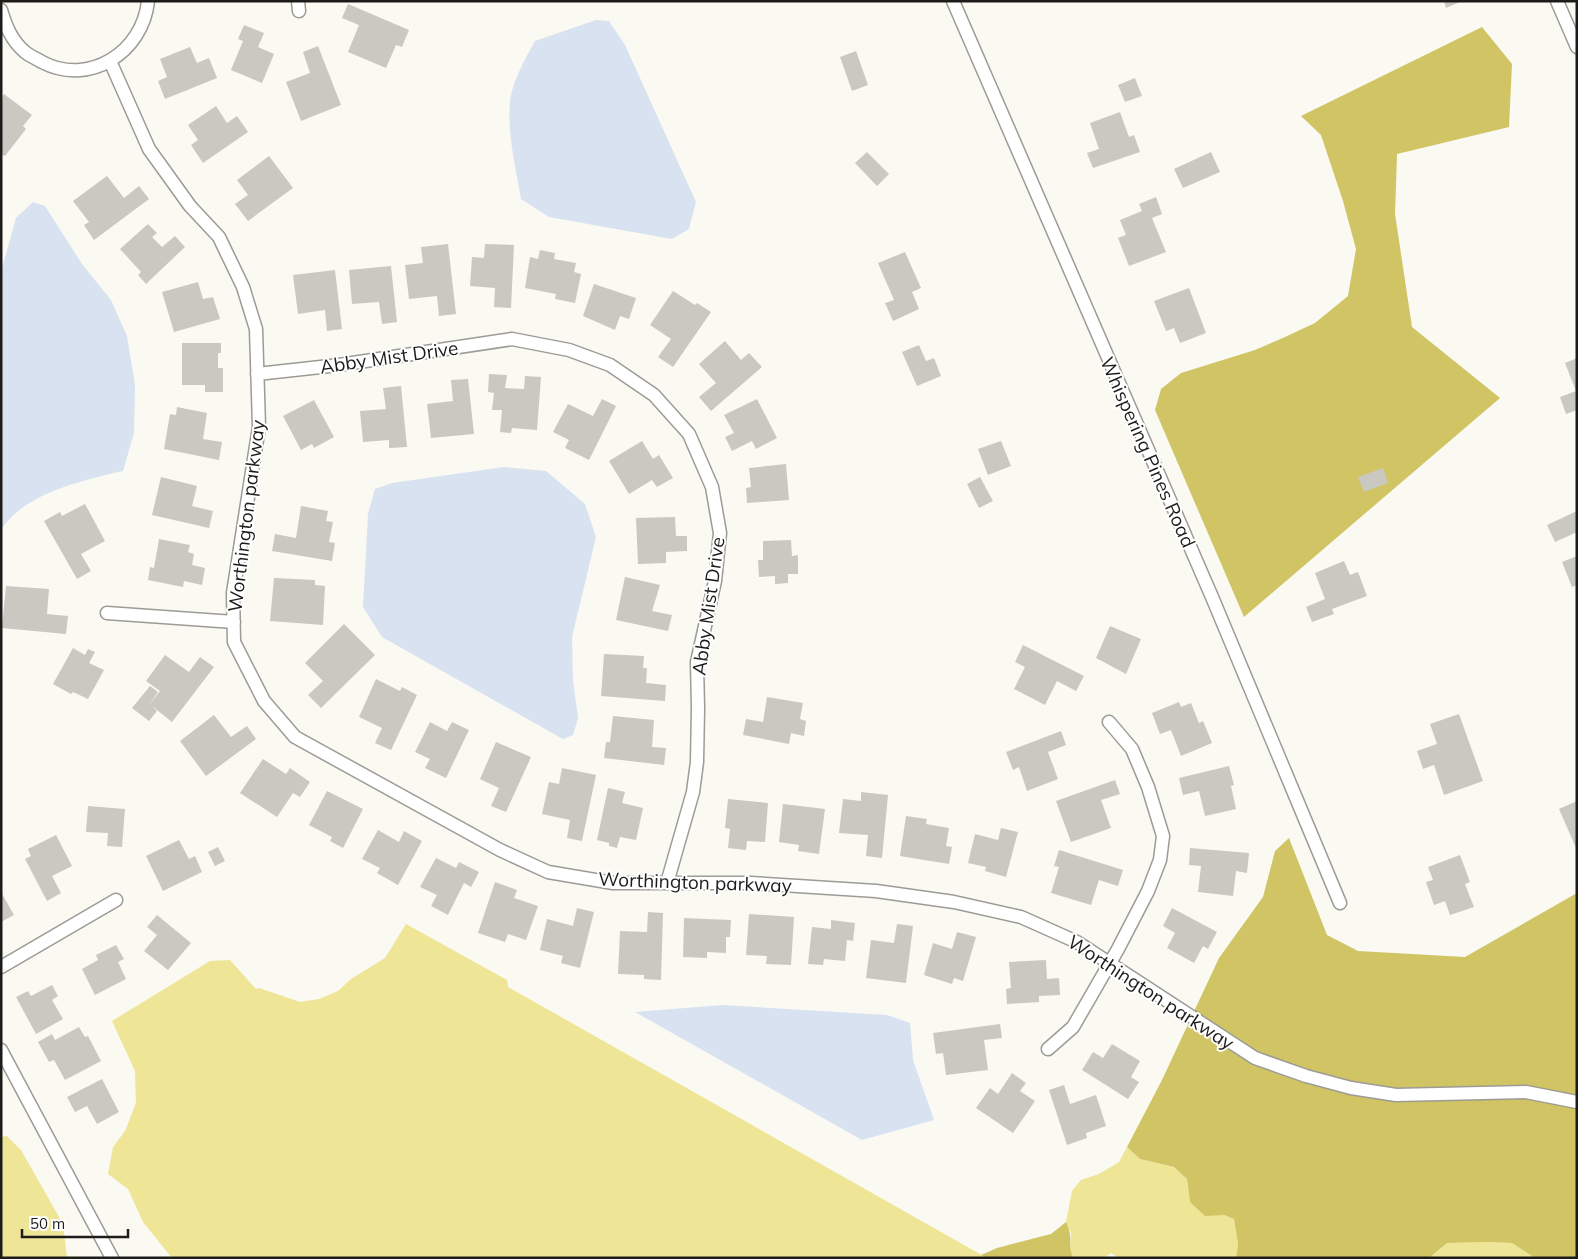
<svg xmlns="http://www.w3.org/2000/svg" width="1578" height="1259" viewBox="0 0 1578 1259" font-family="Mulish,sans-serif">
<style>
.green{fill:#efe596}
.forest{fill:#d0c464}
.water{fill:#d8e2f1}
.building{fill:#c9c9c2}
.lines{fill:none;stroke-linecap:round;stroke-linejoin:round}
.minor-casing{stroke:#9c9b95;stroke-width:15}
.minor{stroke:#fff;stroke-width:12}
.labels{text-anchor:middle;stroke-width:4;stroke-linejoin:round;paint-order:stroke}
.street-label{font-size:19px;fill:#1d1c1a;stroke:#fff}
</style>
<rect width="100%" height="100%" fill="#faf9f2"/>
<path class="green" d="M406 924 507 980 508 987 987 1258H172L143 1222 128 1189 108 1174 113 1147 125 1131 136 1103 135 1071 112 1021 210 961 230 960 256 989 259 988 300 1002 319 999 338 991 351 979 385 958Z
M7 1136 21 1150 63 1224 67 1258H1V1137Z
M1127 1147 1140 1159 1174 1167 1187 1179 1190 1202 1234 1219 1238 1244 1236 1258H1119L1111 1253 1104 1258H1073L1070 1251 1071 1233 1066 1222 1072 1191 1081 1180 1099 1174 1119 1162Z
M1487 1242 1512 1243 1535 1258H1429L1447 1243Z"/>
<path class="forest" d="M1482 27 1512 64 1509 127 1397 154 1395 214 1412 327 1500 398 1244 617 1155 410 1161 389 1181 373 1255 350 1285 337 1315 323 1348 296 1356 249 1343 201 1321 135 1301 116Z
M1289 838 1327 935 1358 951 1465 957 1577 893V1258H1535L1512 1243 1487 1242 1447 1243 1429 1258H1236L1238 1244 1234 1219 1224 1215 1205 1216 1190 1202 1187 1179 1174 1167 1140 1159 1127 1147 1162 1080 1219 958 1263 897 1275 851Z
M1066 1222C1074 1238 1067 1245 1073 1258H987L981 1255 997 1248 1051 1234Z"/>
<path class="water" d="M596 20 609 21 625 45 696 202 689 229 672 239 549 217 521 199C516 168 507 134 510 102 512 82 525 59 535 41Z
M33 202 45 206 82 264 111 300 127 336 135 385 134 433 123 471C84 480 24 493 1 530V272L16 218Z
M504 467 546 471 585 504 596 537 572 637 573 680 578 718 573 735 563 739 382 637 363 607 368 514 375 489 392 483Z
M723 1005 887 1015 910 1023 913 1060 934 1120 862 1140 635 1012Z"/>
<path class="building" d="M1444 1H1462L1446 8Z
M348 4 409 30 402 47 396 45 386 68 348 52 359 25 342 18Z
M244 25 264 33 258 47 274 54 262 83 231 70 243 41 238 39Z
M318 46 341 105 301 121 286 82 310 73 303 52Z
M190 47 197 63 209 58 217 78 165 99 158 81 167 77 160 59Z
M856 51 868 85 852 91 840 57Z
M1135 78 1142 96 1125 102 1118 85Z
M4 94 32 115 23 126 26 129 5 156 1 154V98Z
M216 106 227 123 237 116 248 132 203 163 191 145 198 140 188 125Z
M1120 112 1129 137 1134 135 1140 152 1093 168 1087 153 1099 149 1090 123Z
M867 152 889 174 877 186 855 163Z
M1211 152 1220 172 1183 188 1174 169Z
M269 156 293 188 248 221 235 204 248 195 237 180Z
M107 176 124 198 139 186 149 199 94 240 84 225 89 222 73 201Z
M1156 197 1162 214 1152 218 1166 252 1129 266 1118 238 1126 235 1120 220 1142 211 1139 204Z
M148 224 157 233 152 237 162 247 175 236 185 247 146 284 138 275 141 272 120 249Z
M448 244 456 314 439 316 437 296 409 299 405 265 423 263 421 247Z
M485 244 514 245 511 308 494 307 495 288 470 286 472 257 484 258Z
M540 250 555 253 554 259 576 263 574 272 581 274 575 303 555 299 556 294 525 288 530 257 538 259Z
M905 252 921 288 912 292 919 309 893 321 885 303 894 300 878 263Z
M391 266 397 322 382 324 379 302 352 304 349 270Z
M335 270 342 329 327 331 325 310 298 314 293 275Z
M198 282 203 299 213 297 220 319 174 332 162 292Z
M594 284 636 298 629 319 620 316 615 330 583 316Z
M1189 288 1206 333 1180 343 1174 328 1166 331 1154 301Z
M673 291 695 305 697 303 711 312 673 367 658 357 671 339 650 325Z
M725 341 741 360 749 353 762 367 711 411 699 397 716 383 699 364Z
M182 343H221V353H218V368H223V392H205V385H182Z
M919 345 926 361 934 358 941 376 917 386 902 352Z
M1577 358V410L1566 414 1560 397 1576 391 1565 363Z
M489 374 507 375 505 388 524 389 525 376 541 377 537 430 512 428 511 433 500 432 502 410H492L494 393 488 392Z
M468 379 474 434 431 438 427 404 453 401 451 380Z
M401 386 407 447 389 448V440L363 442 360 411 386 409 383 388Z
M602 399 616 406 589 460 565 448 569 440 553 432 568 404 593 416Z
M757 399 777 438 756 449 752 441 732 451 725 437 734 433 724 415Z
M314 400 334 437 314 448 312 444 301 450 283 416Z
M177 407 207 413 203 439 222 442 219 460 164 449 170 414 176 415Z
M642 441 653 459 659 455 673 478 657 487 652 480 629 494 609 461Z
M1001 441 1011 466 988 475 978 449Z
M786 464 789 500 747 503 746 488 751 487 749 468Z
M1383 468 1388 483 1364 492 1358 477Z
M161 477 197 486 192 506 213 511 209 528 152 515Z
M980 477 993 501 979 508 967 484Z
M85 504 105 541 81 554 91 571 77 579 44 521 60 512 62 516Z
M301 506 328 511 326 521 333 522 329 542 335 543 332 561 272 551 275 534 296 538Z
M1577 511V532L1555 542 1547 525Z
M675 517 676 536H687V551L666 552V563L638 564 636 518Z
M159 539 190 545 188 552 194 554 192 565 205 568 202 585 184 581 183 587 148 580 150 567 154 568Z
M791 540 792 556 798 555V574H788V583L775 584V576L759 577 758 560H763V541Z
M1577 556V585L1572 587 1562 562Z
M1344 561 1350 575 1358 572 1367 596 1332 609 1334 614 1312 622 1306 607 1325 599 1315 573Z
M625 577 660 585 652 611 672 615 668 631 616 620Z
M274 578 315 580V585L325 586 323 625 270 621Z
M6 586 49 589 47 614 68 616 66 634 2 628Z
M344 624 375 655 321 708 308 695 323 681 305 663Z
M1110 626 1141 639 1126 674 1096 658Z
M1023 645 1084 676 1076 691 1057 681 1045 705 1014 689 1025 667 1015 662Z
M73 648 85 655 88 649 95 652 89 663 104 670 88 699 73 692 71 694 53 684Z
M604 654 644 656 643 668H647L646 683 666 685 665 701 601 696Z
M165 655 189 672 200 657 214 667 172 722 152 706 157 711 149 721 132 708 150 686 158 692 149 705 160 691 146 681Z
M376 679 400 691 402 687 417 695 391 750 375 743 382 728 359 717Z
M767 697 803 703 800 719 806 721 804 736 791 733 789 744 743 735 746 719 763 722Z
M1179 702 1181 707 1191 703 1199 723 1203 721 1212 743 1181 756 1171 730 1160 734 1152 713Z
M1459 714 1483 781 1444 795 1434 765 1423 769 1417 751 1437 744 1430 724Z
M214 715 231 737 247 726 256 739 206 776 180 741Z
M613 716 654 720 652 747 666 748 664 765 604 758 606 742H610Z
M430 722 447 731 452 722 469 730 446 778 425 768 430 759 415 752Z
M1061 731 1066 745 1048 752 1058 779 1027 791 1019 767 1013 770 1006 752Z
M496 742 531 757 506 812 491 806 499 788 480 779Z
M263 759 286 774 290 768 310 782 300 797 293 793 277 817 240 793Z
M1229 766 1234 785 1231 786 1236 809 1205 816 1199 791 1183 795 1179 778Z
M562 768 596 775 582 841 567 838 570 820 542 814 549 782 559 784Z
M1115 780 1120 794 1101 800 1111 828 1071 842 1056 801Z
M608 788 625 792 622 803 643 808 636 840 620 837 617 848 609 846V843L597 840Z
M327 791 363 809 343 848 330 841 332 837 309 825Z
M861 792 888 795 882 858 866 856 868 835 839 833 843 799 861 801Z
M728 799 768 803 765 842 747 841 746 850 728 848 730 829 725 828Z
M1577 801V850L1559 809Z
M783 804 825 809 819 854 798 851 799 845 779 842Z
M88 806 125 809 122 847 107 846 108 833 86 832Z
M906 816 927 819 926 824 949 828 946 846 952 847 949 864 900 856Z
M1001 828 1018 832 1006 877 985 871 986 867 968 863 975 834 998 840Z
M378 830 399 842 404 831 422 841 398 885 377 873 380 868 362 859Z
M56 835 72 866 52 876 61 893 47 901 25 859 31 856 28 849Z
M179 840 189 859 195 856 202 872 163 891 146 856Z
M218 847 225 861 215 866 208 852Z
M1190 848 1249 853 1247 873 1236 871 1233 896 1198 892 1201 866 1189 865Z
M1059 850 1123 870 1118 886 1099 880 1091 905 1051 893 1059 867 1054 866Z
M1460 855 1470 882 1465 884 1474 907 1450 915 1445 901 1434 905 1426 882 1433 880 1428 867Z
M436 858 456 868 459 862 479 872 471 887 464 883 448 915 431 906 437 895 420 887Z
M495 882 517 890 514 898 538 906 526 940 508 934 505 942 478 933Z
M1 892 14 915 1 922Z
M577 908 594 912 580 968 561 963 563 956 540 950 547 919 573 926Z
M1172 908 1217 932 1208 949 1203 946 1194 963 1167 948 1175 933 1163 926Z
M648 912 663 913 661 980 644 979V975L618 974 620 931 647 932Z
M749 914 794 917 791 965 766 964 767 956 746 955Z
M157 915 191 943 168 970 144 951 157 935 147 927Z
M684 918 731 920 730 937H726V953L707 952V958L683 957Z
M831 920 855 923 853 941 847 940 845 961 824 959 823 965 808 964 812 927 831 929Z
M897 924 913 926 906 983 866 978 871 940 894 943Z
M957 932 976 937 963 981 954 978 952 984 924 975 933 943 952 949Z
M116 945 124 959 118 962 126 979 95 995 82 969 98 960 96 955Z
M1046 960 1047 979 1059 978 1060 995 1039 996V1002L1007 1004 1006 989 1011 988 1009 962Z
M52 985 58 996 52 1000 63 1019 36 1034 16 997 28 991 31 996Z
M1000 1024 1002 1038 984 1040 988 1070 946 1075 943 1053 936 1054 933 1033Z
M79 1027 85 1037 88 1036 101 1061 65 1080 54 1060 49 1062 38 1042 52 1034 55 1040Z
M1112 1044 1140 1061 1131 1077 1139 1082 1128 1099 1082 1070 1093 1052 1103 1058Z
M1012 1073 1026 1083 1020 1091 1035 1101 1013 1133 976 1108 990 1088 998 1094Z
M102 1079 119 1112 97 1124 87 1106 75 1112 67 1097Z
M1064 1085 1070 1104 1096 1095 1106 1126 1086 1133 1087 1138 1067 1145 1049 1090Z"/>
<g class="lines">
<defs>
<path id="minor" d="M298 1 299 11
M953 1 1212 597 1340 903
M1557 1 1577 47
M1 10C6 27 12 41 25 52 30 56 37 59 42 62 89 87 143 52 148 1
M110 61 149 149 190 206 219 237 243 287 256 329 259 427 233 593 234 642 264 701 295 737 500 850 548 872 613 883H751L876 891 954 902 1021 917 1077 942 1255 1058 1306 1076 1351 1088 1396 1095 1526 1092 1577 1102
M257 374 339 365 512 339 569 350 610 365 654 395 689 434 712 487 720 533 715 581 697 662 698 709 697 762 693 792 667 883
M107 613 234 622
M1 967 116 900
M1048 1049 1073 1027 1118 949 1148 891 1160 860 1163 836 1148 787 1132 749 1109 722
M1 1050 112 1258"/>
</defs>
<use href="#minor" class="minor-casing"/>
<use href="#minor" class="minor"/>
</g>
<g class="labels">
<g class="street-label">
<text transform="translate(389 357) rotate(-8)" y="7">Abby Mist Drive</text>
<text transform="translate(1148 452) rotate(66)" y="7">Whispering Pines Road</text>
<text transform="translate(246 516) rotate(-83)" y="7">Worthington parkway</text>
<text transform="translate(708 606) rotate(-82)" y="7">Abby Mist Drive</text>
<text transform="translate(695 882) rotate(2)" y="7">Worthington parkway</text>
<text transform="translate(1151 992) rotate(33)" y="7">Worthington parkway</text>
</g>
</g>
<rect width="1578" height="1259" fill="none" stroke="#1d1c1a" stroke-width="5"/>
<path d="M22 1229v8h106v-8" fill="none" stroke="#1d1c1a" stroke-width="2.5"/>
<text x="30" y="1229" font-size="15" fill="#1d1c1a" stroke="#ffffff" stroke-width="4" paint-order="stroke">50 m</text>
</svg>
